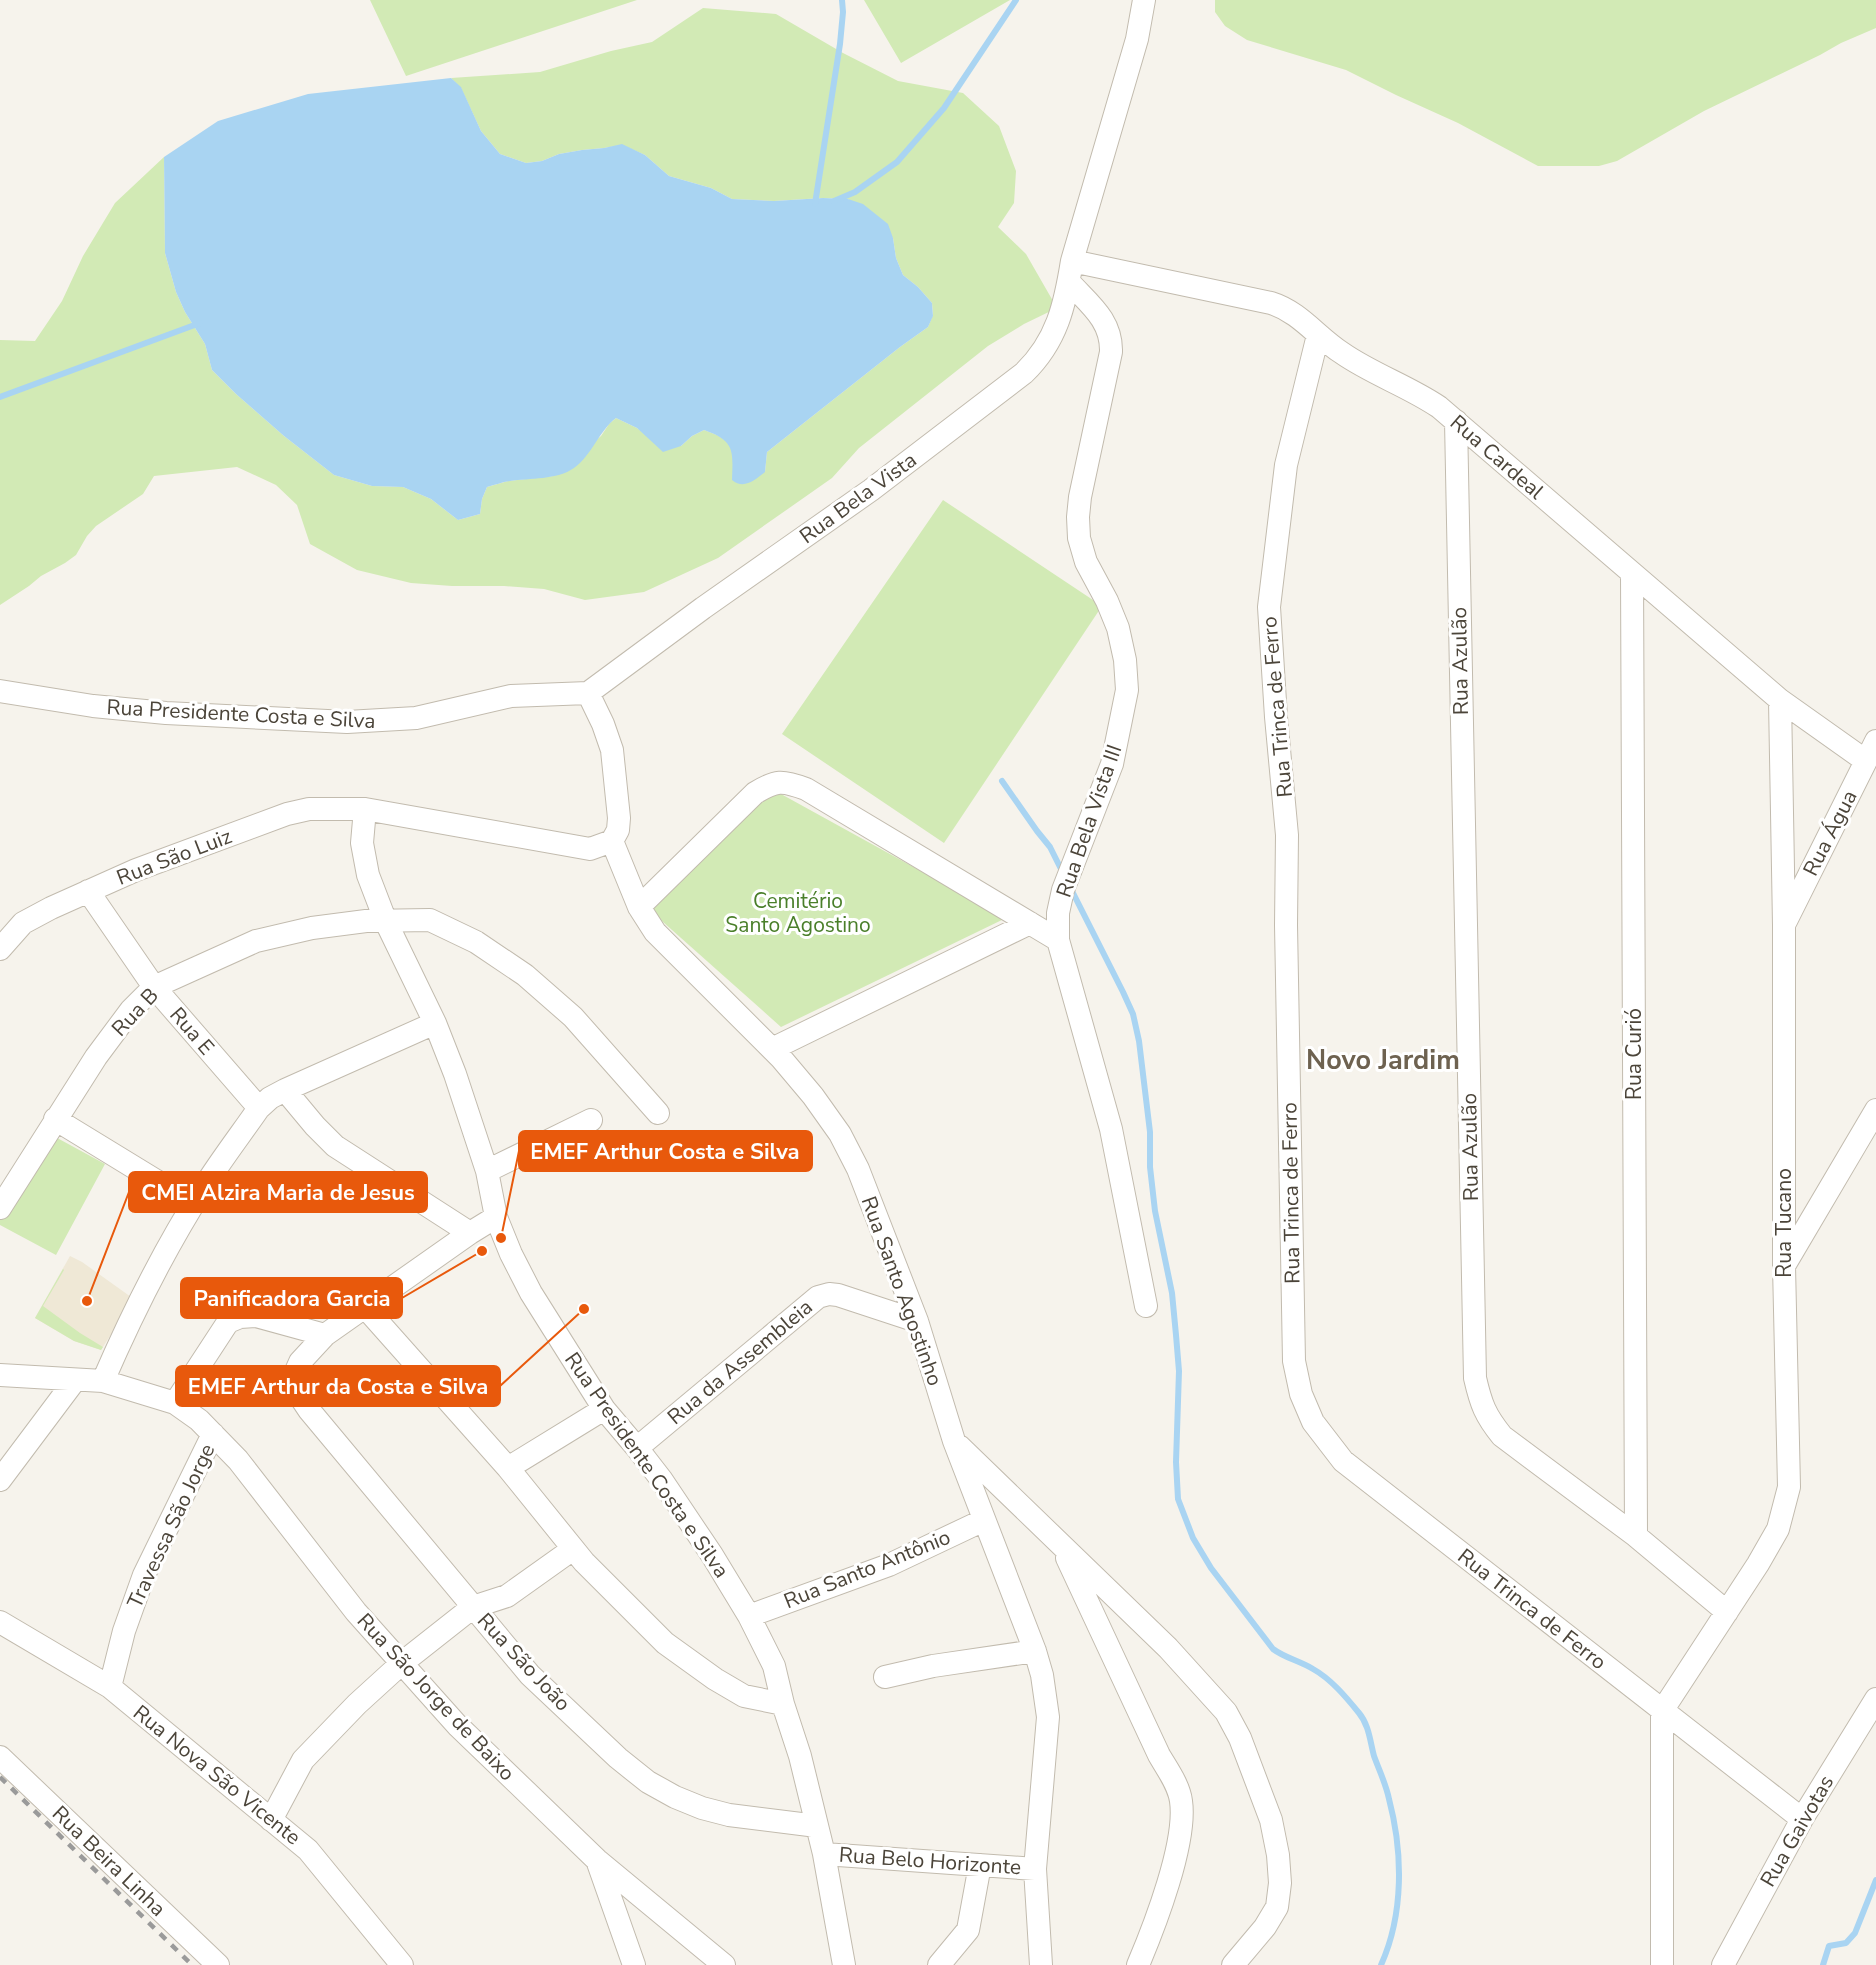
<svg xmlns="http://www.w3.org/2000/svg" width="1876" height="1965" viewBox="0 0 1876 1965" font-family="'Nunito Sans',sans-serif">
<style>
.education{fill:#efe8d6}
.green{fill:#d2eab5}
.water{fill:#a9d4f2}
.lines{fill:none;stroke-linecap:round;stroke-linejoin:round}
.stream{stroke:#a9d4f2;stroke-width:6}
.minor-casing{stroke:#c2bbae;stroke-width:24}
.minor{stroke:#fff;stroke-width:22}
.rail{stroke:#9a9a9a;stroke-width:4.5;stroke-dasharray:8 8;stroke-linecap:butt}
.labels{text-anchor:middle;stroke-width:6;stroke-linejoin:round;paint-order:stroke}
.street-label{font-size:21px;fill:#4b4439;stroke:#fff}
.park-label{font-size:21px;fill:#4a7f2a;stroke:#fff}
.district-label{font-size:27px;font-weight:bold;fill:#6e6250;stroke:#fff}
.leader{fill:none;stroke:#e8590c;stroke-width:2}
.callout-dot{fill:#e8590c;stroke:#fff;stroke-width:2}
.callout{fill:#e8590c;stroke:#e8590c;stroke-width:2}
.callout-label{font-size:22px;text-anchor:middle;font-weight:bold;fill:#fff}
</style>
<rect width="100%" height="100%" fill="#f6f3ec"/>
<path class="education" d="M70 1256 82 1262 131 1297 115 1328 101 1350 74 1341 35 1318Z"/>
<path class="green" d="M370 0H637L406 76Z
M864 0H1010L901 63Z
M1215 0H1876V28L1841 43 1820 55 1704 111 1617 161 1599 166H1538L1458 123 1396 95 1346 70 1247 40 1225 26 1215 12Z
M703 8 776 14 843 53 898 81 963 93 999 126 1016 171 1014 203 998 227 1026 254 1057 308 1024 324 988 346 859 448 832 478 718 558 644 592 585 600 544 589 504 586H452L411 583 357 570 310 544 297 505 276 485 237 467 154 476 143 494 96 526 87 536 76 555 65 563 41 576 29 586 0 605V340L35 341 62 301 83 256 115 203 164 157 165 253 176 292 185 312 205 344 212 370 236 394 284 436 334 475 372 486 403 487 431 499 458 520 480 514 482 499 487 487 508 481 553 476 601 436 609 424 616 418 637 428 655 442 681 446 692 436 704 430 717 435 728 442 733 453 765 472 767 452 900 347 928 327 933 315 932 303 918 287 903 275 896 258 893 238 848 199 823 198 774 201 732 199 711 188 669 176 645 155 622 145 604 148 582 150 559 154 542 161 526 163 500 154 481 131 461 88 451 78 540 72 611 51 652 42Z
M943 500 1102 606 944 843 782 734Z
M761 783 1006 918 781 1027 645 906Z
M48 1133 105 1164 56 1255 0 1225V1220Z
M63 1269 64 1270 43 1306 80 1333 103 1347 101 1350 74 1341 35 1318Z"/>
<path class="water" d="M451 78 461 87 481 131 500 154 526 163 542 161 559 154 582 150 604 148 622 144 645 155 669 176 711 188 732 199 774 201 823 198 848 199 863 204 888 224 893 238 896 258 903 275 918 287 932 303 933 316 928 327 900 347 767 452 765 472C755 480 744 490 732 480 733 450 735 441 704 430L692 436 681 446 663 452 637 428 616 418C599 431 592 455 574 468 557 480 530 478 510 481 502 482 495 485 487 487L482 499 480 514 458 520 431 499 403 487 372 486 334 475 284 436 236 394 212 370 205 344 185 312 176 292 165 253 164 157 218 121 308 94Z"/>
<g class="lines">
<path class="stream" d="M834 201 855 192 897 162 944 108 1016 0
M815 204 840 44 843 12 842 0
M0 397 200 323
M1002 781 1037 831 1050 847 1063 873
M1070 887 1123 992 1133 1014 1139 1041 1150 1132V1167L1155 1211 1172 1293 1176 1335 1179 1371 1176 1462 1178 1499 1193 1538 1211 1568 1273 1649C1285 1658 1300 1661 1313 1669 1331 1679 1346 1697 1359 1713 1369 1725 1370 1741 1374 1756 1379 1770 1386 1784 1389 1799 1403 1852 1404 1914 1381 1965
M1823 1965 1829 1946 1846 1943 1855 1933 1876 1880"/>
<defs>
<path id="minor" d="M1072 261 1271 303C1300 312 1317 337 1342 353 1372 374 1408 386 1439 407L1780 700 1866 761
M1069 282C1089 304 1112 320 1111 352L1080 497 1078 517 1079 538 1086 562 1107 601 1118 628 1125 660 1127 690 1112 764 1063 890 1058 913V940L1111 1129 1146 1306
M1318 335 1286 465 1269 607 1276 717 1287 835 1286 925 1294 1361 1301 1394 1313 1422 1343 1461 1802 1819
M1456 421 1475 1378C1481 1404 1485 1415 1502 1436L1636 1536 1727 1612
M1632 573 1636 1536
M0 691 93 706 166 713 347 722 416 718 511 696 588 693
M588 693 703 608 871 490 1024 373C1057 341 1065 305 1072 261L1137 39 1144 0
M588 693 603 724 612 750 619 818 618 830 612 841
M365 809 362 843 368 875 386 922 435 1023 455 1074 487 1171 496 1217 511 1254 531 1293 604 1409 637 1448 661 1479 712 1555 749 1616 774 1666 783 1704 800 1756 824 1854 844 1965
M612 841 639 907 655 932 781 1058 813 1096 840 1134 858 1169 917 1321 954 1441 1035 1651 1042 1675 1048 1717 1035 1869 1041 1965
M88 891 154 987 259 1108
M639 907 755 793C776 780 782 780 806 789L1058 940
M1786 921 1876 741
M0 949 23 923 51 908 136 870 287 814 309 809H365L590 849 612 841
M772 1049 1030 923
M285 1090 315 1126 335 1146 470 1233
M55 1119 194 1204
M487 1171 591 1120
M0 1208 96 1057 131 1010 154 987 256 941 312 928 366 921 430 920 476 942 525 975 573 1017 658 1113
M496 1217 470 1233 325 1335 300 1362 296 1371 295 1383 299 1395 309 1410 530 1675 618 1758 648 1782 675 1797 702 1808 729 1815 817 1826
M1784 1266 1876 1110
M364 1306 508 1468 584 1562 665 1643 715 1679 744 1696 783 1704
M0 1375 103 1381 175 1403 199 1420 238 1460 356 1612 457 1725 597 1860 724 1965
M103 1381C132 1314 165 1248 204 1187 221 1160 241 1134 259 1108L270 1098 285 1090 435 1023
M175 1403 228 1322 240 1317 256 1316 325 1335
M959 1446 1168 1648 1226 1712 1240 1738 1271 1820 1278 1855 1280 1883 1277 1907 1265 1927 1233 1965
M637 1448 818 1297 829 1294 838 1295 917 1321
M508 1468 604 1409
M0 1480 75 1380
M1067 1558 1159 1755C1167 1769 1179 1785 1181 1801 1187 1842 1155 1925 1138 1965
M749 1616 889 1565 984 1520
M0 1622 110 1687 308 1850 402 1965
M885 1677 933 1666 1035 1651
M110 1687 124 1631 144 1575 213 1434
M1662 1711 1758 1564 1778 1529 1789 1487 1784 1266V925L1780 700
M1662 1711V1965
M0 1757 218 1965
M271 1820 303 1760 357 1704 402 1663 473 1607 507 1596 573 1549
M824 1854 1035 1869
M597 1860 634 1965
M939 1965 968 1930 980 1865
M1723 1965 1802 1819 1876 1699"/>
</defs>
<use href="#minor" class="minor-casing"/>
<use href="#minor" class="minor"/>
<path class="rail" d="M0 1777 192 1965"/>
</g>
<g class="labels">
<g class="street-label">
<text transform="translate(1497 457) rotate(41)" y="7">Rua Cardeal</text>
<text transform="translate(858 498) rotate(-36)" y="7">Rua Bela Vista</text>
<text transform="translate(1460 661) rotate(-91)" y="7">Rua Azulão</text>
<text transform="translate(1277 707) rotate(-95)" y="7">Rua Trinca de Ferro</text>
<text transform="translate(241 714) rotate(3)" y="7">Rua Presidente Costa e Silva</text>
<text transform="translate(1089 821) rotate(-71)" y="7">Rua Bela Vista III</text>
<text transform="translate(1830 833) rotate(-63)" y="7">Rua Água</text>
<text transform="translate(174 857) rotate(-21)" y="7">Rua São Luiz</text>
<text transform="translate(135 1012) rotate(-47)" y="7">Rua B</text>
<text transform="translate(192 1031) rotate(49)" y="7">Rua E</text>
<text transform="translate(1634 1054) rotate(-90)" y="7">Rua Curió</text>
<text transform="translate(1470 1147) rotate(-91)" y="7">Rua Azulão</text>
<text transform="translate(1291 1193) rotate(-91)" y="7">Rua Trinca de Ferro</text>
<text transform="translate(1784 1223) rotate(-90)" y="7">Rua Tucano</text>
<text transform="translate(902 1291) rotate(70)" y="7">Rua Santo Agostinho</text>
<text transform="translate(740 1362) rotate(-40)" y="7">Rua da Assembleia</text>
<text transform="translate(647 1465) rotate(55)" y="7">Rua Presidente Costa e Silva</text>
<text transform="translate(171 1526) rotate(-65)" y="7">Travessa São Jorge</text>
<text transform="translate(867 1569) rotate(-22)" y="7">Rua Santo Antônio</text>
<text transform="translate(1532 1609) rotate(38)" y="7">Rua Trinca de Ferro</text>
<text transform="translate(524 1662) rotate(47)" y="7">Rua São João</text>
<text transform="translate(436 1697) rotate(47)" y="7">Rua São Jorge de Baixo</text>
<text transform="translate(217 1775) rotate(39)" y="7">Rua Nova São Vicente</text>
<text transform="translate(1797 1831) rotate(-60)" y="7">Rua Gaivotas</text>
<text transform="translate(109 1861) rotate(44)" y="7">Rua Beira Linha</text>
<text transform="translate(930 1861) rotate(4)" y="7">Rua Belo Horizonte</text>
</g>
<g class="park-label">
<text x="798" y="908">Cemitério<tspan x="798" dy="24">Santo Agostino</tspan></text>
</g>
<g class="district-label">
<text x="1383" y="1069">Novo Jardim</text>
</g>
</g>
<path class="leader" d="M501 1238L519 1151M87 1301L129 1192M482 1251L402 1298M584 1309L500 1386"/>
<g class="callout-dot">
<circle cx="501" cy="1238" r="6"/>
<circle cx="87" cy="1301" r="6"/>
<circle cx="482" cy="1251" r="6"/>
<circle cx="584" cy="1309" r="6"/>
</g>
<g class="callout">
<rect x="519" y="1131" width="293" height="40" rx="6"/>
<rect x="129" y="1172" width="298" height="40" rx="6"/>
<rect x="181" y="1278" width="221" height="40" rx="6"/>
<rect x="176" y="1366" width="324" height="40" rx="6"/>
</g>
<g class="callout-label">
<text x="665" y="1159">EMEF Arthur Costa e Silva</text>
<text x="278" y="1200">CMEI Alzira Maria de Jesus</text>
<text x="292" y="1306">Panificadora Garcia</text>
<text x="338" y="1394">EMEF Arthur da Costa e Silva</text>
</g>
</svg>
